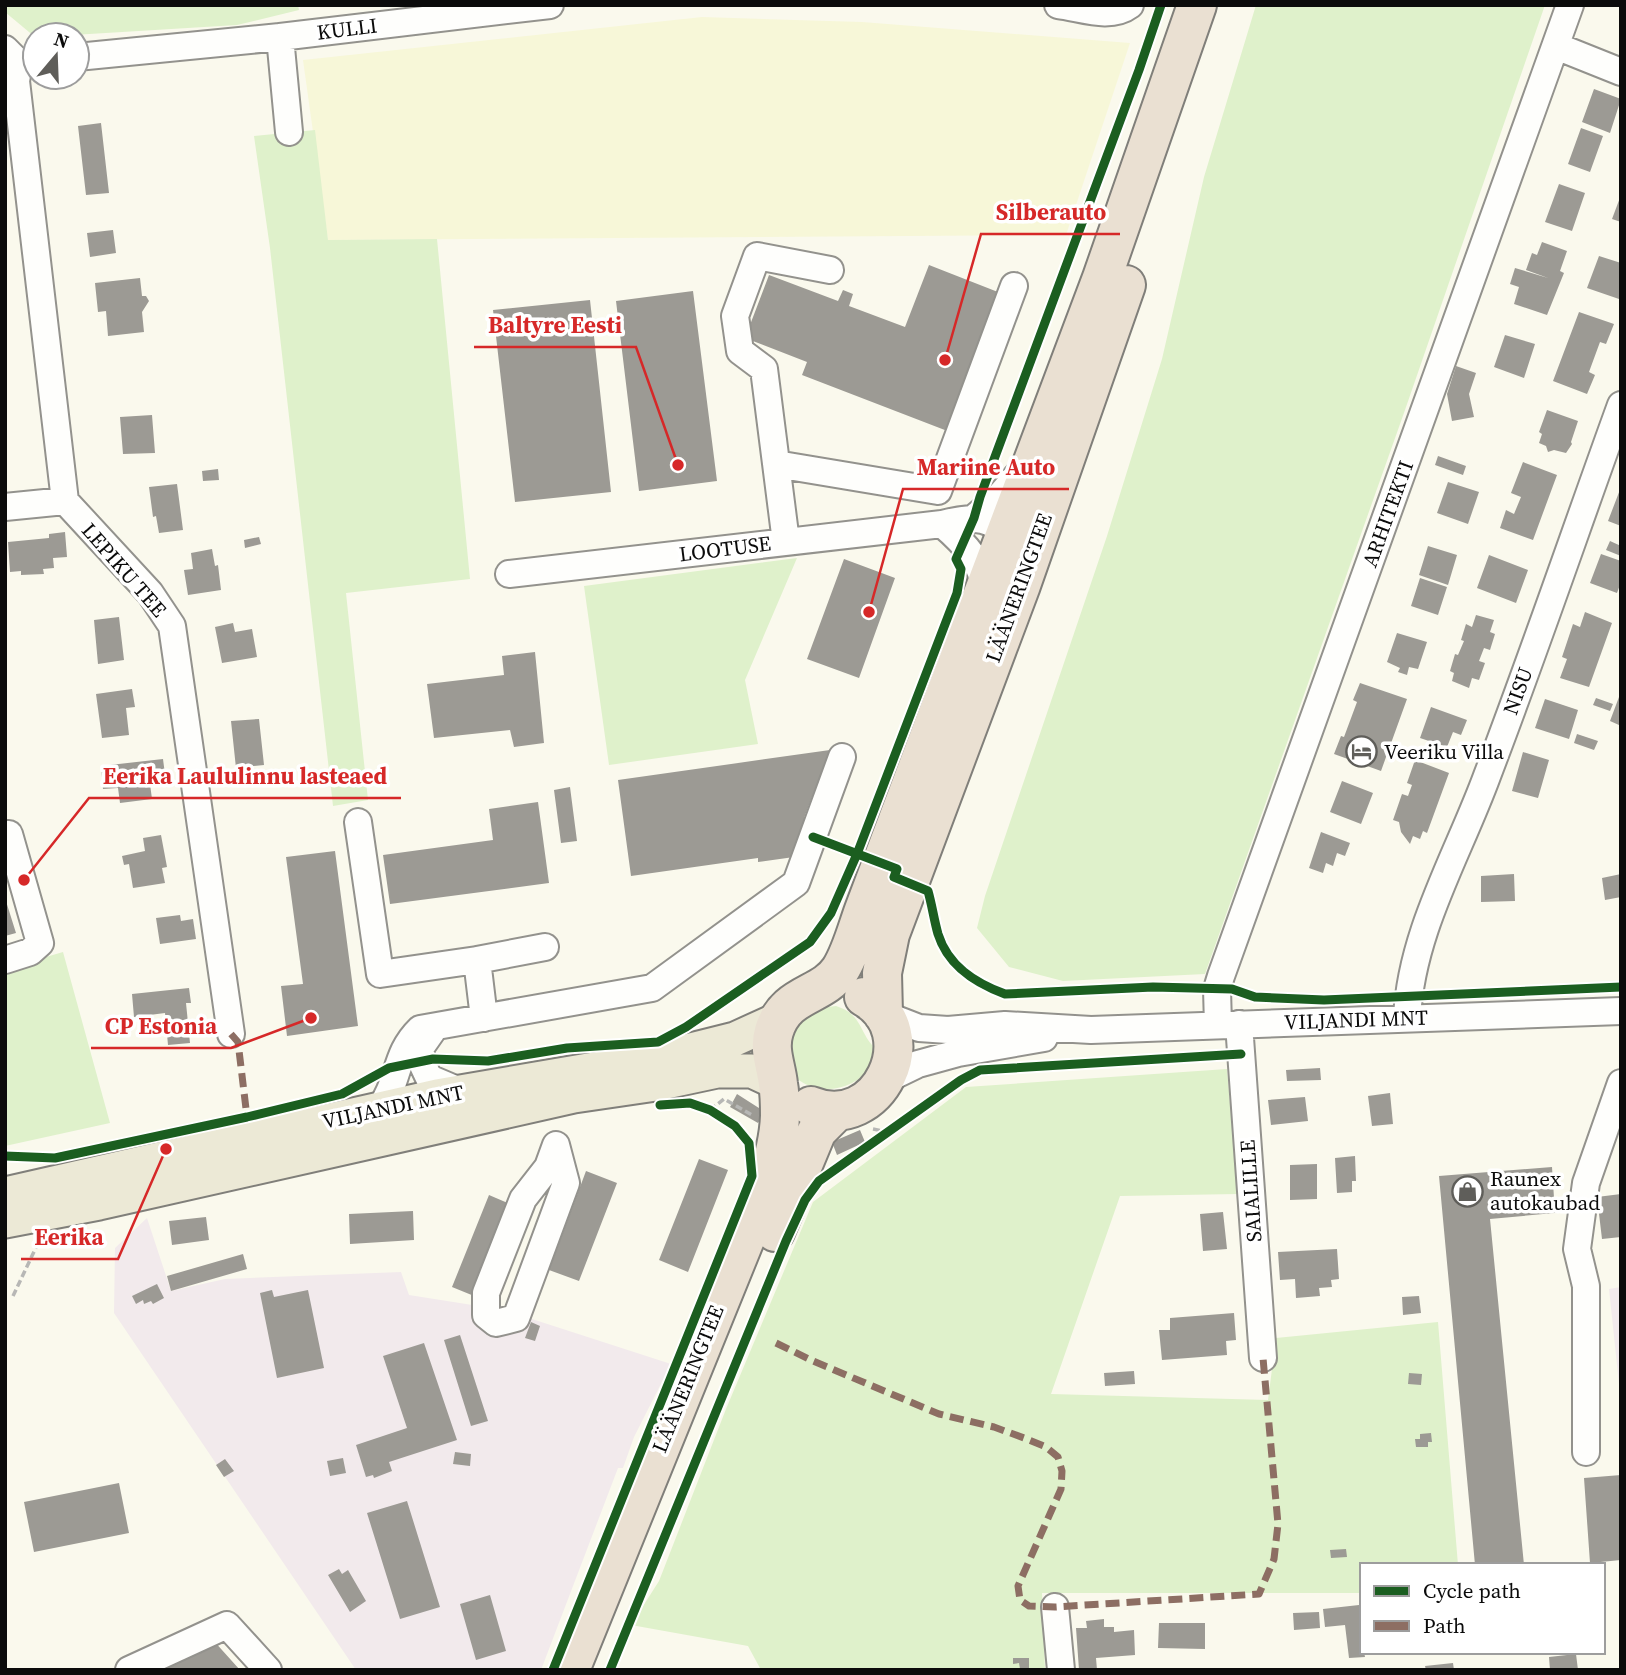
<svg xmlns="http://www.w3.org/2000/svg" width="1626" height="1675" viewBox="0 0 1626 1675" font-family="'Source Serif 4',serif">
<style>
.industrial{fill:#f2eaec}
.farmland{fill:#f7f7d8}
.green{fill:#dff1cb}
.building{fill:#9c9a94}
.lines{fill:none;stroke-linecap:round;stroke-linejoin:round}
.minor-casing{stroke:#93928d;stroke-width:30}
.major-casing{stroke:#807f7a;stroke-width:37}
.highway-casing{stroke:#807f7a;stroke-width:42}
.path{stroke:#b7b7b5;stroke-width:3.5;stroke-dasharray:7 3.5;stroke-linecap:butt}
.minor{stroke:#fefefc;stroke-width:26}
.major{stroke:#ece9d6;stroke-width:33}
.highway{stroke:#eae0d2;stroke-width:38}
.quiet{stroke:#8d6e63;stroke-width:7;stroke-dasharray:14 7;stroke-linecap:butt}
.cycleway-casing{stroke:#fff;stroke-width:13}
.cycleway{stroke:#1b5e20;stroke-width:9}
.labels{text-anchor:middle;stroke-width:7;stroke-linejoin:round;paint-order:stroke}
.street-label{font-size:21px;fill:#0b0b0b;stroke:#fff}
.poi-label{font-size:21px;fill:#0b0b0b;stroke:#fff;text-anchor:start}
.leader{fill:none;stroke:#d62828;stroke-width:2.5}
.callout-dot{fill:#d62828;stroke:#fff;stroke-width:2.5}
.callout-label{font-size:23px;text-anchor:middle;font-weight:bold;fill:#d62828;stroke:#fff;stroke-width:7;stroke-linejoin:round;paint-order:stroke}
</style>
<rect width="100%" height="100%" fill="#faf9ed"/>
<path class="industrial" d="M147 1218 171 1291 225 1279 401 1272 409 1295 504 1310 671 1364 634 1437 623 1468H618L541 1670H356L114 1313 115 1248Z
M1621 1287V1403L1609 1289Z"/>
<path class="farmland" d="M702 17 862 22 1130 43 1066 235 328 240 303 60Z"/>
<path class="green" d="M5 5H298L299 10 237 25 73 35H35V37L5 12Z
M1256 5H1545L1405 410 1205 974 1063 981 1009 967 977 928 985 896 1107 536 1162 359 1204 177Z
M315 130 328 240 437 239 470 579 346 593 368 800 333 806 270 248 254 136Z
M797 558 745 680 758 744 609 765 584 586Z
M63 952 110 1123 5 1146V969Z
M836 1006C865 1015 858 1036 879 1051 876 1056 874 1062 871 1066 853 1093 813 1097 792 1074 791 1063 788 1051 789 1040 791 1019 818 1007 836 1006Z
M1227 1069 1238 1194 1120 1196 1051 1394 1268 1400 1276 1338 1438 1322 1458 1565H1362V1593H1042L1045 1670H761L748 1646 631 1625 659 1581 726 1409 813 1202 966 1087Z"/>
<path class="building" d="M1594 89 1621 99 1610 133 1582 122Z
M101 123 109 193 86 195 78 126Z
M1581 128 1603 136 1590 172 1568 164Z
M1559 184 1585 193 1572 231 1545 222Z
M1621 195V222L1612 219Z
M113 230 116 253 90 257 87 233Z
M1542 242 1567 251 1560 271 1564 273 1547 315 1514 304 1519 287 1510 284 1515 268 1548 278 1526 270 1532 253 1537 255Z
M1599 256 1621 263 1619 299 1587 288Z
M929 265 1003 294 950 432 802 375 807 362 745 338 769 275 838 301 843 290 853 294 849 306 905 327Z
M140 278 142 296H146L149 301 142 312 144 332 108 336 106 311 98 312 95 283Z
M693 291 717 481 639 491 616 301Z
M590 300 611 492 515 502 493 310Z
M1579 312 1614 324 1606 344 1600 342 1589 372 1595 375 1587 394 1553 381Z
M1505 335 1535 344 1524 378 1494 367Z
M1456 366 1476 373 1469 394 1474 417 1452 421 1447 394Z
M1547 410 1578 421 1571 442 1572 444 1566 453 1554 450 1548 452 1546 446 1539 443 1542 434 1539 432Z
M152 415 155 453 123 454 120 417Z
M1438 456 1466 466 1463 475 1435 465Z
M1523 462 1557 475 1533 540 1500 528 1506 510 1514 514 1521 497 1511 493Z
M218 469 219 480 203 481 202 471Z
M1448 482 1479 492 1468 524 1437 513Z
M177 484 183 530 159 533 156 516 153 517 149 487Z
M1621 487V526L1608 521Z
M65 532 67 557 53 558 54 568 43 569 44 574 21 575V571L10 572 8 542 49 538V534Z
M259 537 261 544 245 548 244 540Z
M1610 541 1621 546V556L1606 550Z
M1428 546 1457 555 1448 585 1419 575Z
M212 549 215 566 218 565 221 590 188 595 184 570 193 569 191 553Z
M1601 554 1621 561V582L1617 593 1590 583Z
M1489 555 1528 570 1516 603 1477 588Z
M844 559 895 578 859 678 807 659Z
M1420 578 1447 587 1438 615 1411 606Z
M1585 612 1612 623 1589 687 1560 678 1567 659 1562 657 1573 624 1580 627Z
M1476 615 1494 620 1490 632 1495 634 1490 650 1484 648 1479 661 1485 663 1479 680 1472 678 1469 688 1452 681 1454 673 1450 671 1455 654 1458 655 1464 641 1461 640 1466 624 1472 627Z
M119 617 124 660 98 664 94 620Z
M233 623 235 632 252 629 257 657 222 663 215 627Z
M1397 633 1427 642 1418 669 1409 667 1407 675 1398 672 1400 668 1387 662Z
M535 652 544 743 514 747 510 730 434 738 427 684 504 675 502 656Z
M1360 683 1407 699 1381 771 1334 754 1341 736 1344 737 1357 702 1353 700Z
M132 689 135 707 126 708 129 735 102 738 96 694Z
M1619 697H1621L1619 725 1610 721Z
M1596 698 1613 704 1610 711 1593 705Z
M1545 699 1578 710 1569 739 1535 728Z
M1431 707 1467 720 1461 735 1453 732 1447 747 1420 738Z
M259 719 264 765 236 768 231 721Z
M1577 734 1598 741 1594 750 1574 743Z
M830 750 804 818 808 820 794 857 758 862V858L631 876 618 780Z
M1523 752 1549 760 1538 798 1512 791Z
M163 759 166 782 150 784 152 799 120 803 118 788 103 789 101 766Z
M1415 760 1449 773 1427 833 1423 831 1420 839 1413 836 1410 844 1401 832 1399 822 1393 820 1402 794 1408 796 1412 785 1407 783Z
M1342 781 1373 793 1361 824 1330 812Z
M570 787 577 841 561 843 554 790Z
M538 802 549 883 390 904 383 855 493 840 489 809Z
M1321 832 1350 843 1345 856 1337 853 1333 866 1326 863 1323 873 1309 868Z
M161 835 167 867 162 868 165 883 133 888 129 864 124 865 122 856 145 851 143 838Z
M335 851 358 1026 287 1036 281 986 303 984 286 857Z
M1514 874 1515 901 1481 902V876Z
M1621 874V897L1605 900 1602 878Z
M5 898 16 933 5 936Z
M180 915 181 921 193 919 196 939 160 944 156 918Z
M189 988 191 1003H186L190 1043 168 1045 165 1013 134 1017 132 994Z
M1320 1068 1321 1080 1287 1081 1286 1070Z
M1390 1093 1393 1124 1372 1126 1368 1096Z
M737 1094 765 1112 758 1123 730 1107Z
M1305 1097 1308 1121 1271 1125 1268 1100Z
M860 1130 865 1142 837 1155 832 1142Z
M1355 1156 1356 1181H1352V1192L1337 1193 1335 1158Z
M699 1159 728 1170 688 1272 659 1260Z
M1317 1164V1199L1290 1200V1165Z
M1552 1167 1554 1198 1563 1197 1565 1212 1490 1219 1524 1565H1475L1439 1176Z
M586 1171 617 1183 579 1281 549 1270Z
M1621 1194V1237L1602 1239 1597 1197Z
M489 1195 515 1206 479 1298 452 1287Z
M413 1211 414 1240 350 1244 349 1214Z
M1223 1212 1227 1249 1203 1251 1200 1214Z
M206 1217 209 1240 172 1245 169 1221Z
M1337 1249 1339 1279 1331 1280 1332 1287 1319 1288 1320 1296 1296 1298 1295 1279 1280 1280 1278 1252Z
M243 1254 247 1269 171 1291 167 1276Z
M157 1284 164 1298 153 1304 151 1301 144 1304 143 1300 136 1304 132 1296Z
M272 1290 274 1297 308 1290 324 1368 277 1378 260 1293Z
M1419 1296 1421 1313 1403 1315 1402 1297Z
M1234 1313 1236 1340 1226 1341 1227 1355 1162 1360 1159 1330H1170V1318Z
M531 1322 540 1326 535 1341 525 1338Z
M460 1335 488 1421 471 1426 444 1340Z
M424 1343 457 1440 389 1462 392 1471 374 1478 373 1475 366 1477 356 1445 407 1428 383 1356Z
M1134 1371 1135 1384 1105 1386 1104 1373Z
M1409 1373 1422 1374 1421 1385 1408 1384Z
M1431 1433 1432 1442H1428V1447H1416L1415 1439H1420V1434Z
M455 1452 471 1454 470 1466 453 1464Z
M343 1458 346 1473 330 1476 327 1461Z
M225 1459 234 1471 224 1477 216 1465Z
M1621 1475V1560L1590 1563 1584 1478Z
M119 1483 129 1533 34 1552 24 1502Z
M407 1501 440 1607 400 1619 367 1513Z
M1346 1549 1347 1557 1331 1558 1330 1550Z
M339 1569 342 1574 348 1570 366 1601 350 1612 328 1575Z
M490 1595 506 1651 476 1660 460 1604Z
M1359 1605 1362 1652H1364L1365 1657 1349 1658 1345 1625 1325 1627 1323 1609Z
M1319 1612 1320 1628 1294 1630 1293 1613Z
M1104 1619V1627H1114V1632L1134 1630 1135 1655 1096 1658 1097 1670H1079L1076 1628H1087L1086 1621Z
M1159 1623H1205V1649L1158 1648Z
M213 1640 240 1670H147Z
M1576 1654 1578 1670H1550L1549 1657Z
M1013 1658H1029V1668L1020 1669 1019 1663 1013 1664Z
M1453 1663 1454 1670H1426L1425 1666Z"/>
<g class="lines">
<defs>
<path id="minor" d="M1058 5C1082 8 1110 20 1130 5
M280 37 550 5
M1556 46 1621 72
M5 49 19 63 16 81 65 501
M77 57 280 37 289 132
M776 464 938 491 1014 286
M5 507 65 501 150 593 172 626 231 1034
M974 518 998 498 1022 470
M942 524C963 542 987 565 983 595
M786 542 764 369 740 351 735 316 757 256 830 270
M509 574 942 524C972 516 997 514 1012 547
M358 822 380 974 477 960 484 1018
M5 834H9L40 943 30 952 5 960
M477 960 545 947
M883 1014 919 1028 948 1030 1005 1025 1091 1030 1621 1011
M1407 1018C1411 932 1458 855 1487 776 1534 653 1576 529 1621 405
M1239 1024 1263 1358
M1218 1025 1217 989 1221 976 1570 5
M435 1027 421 1047V1061L429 1078 462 1092
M885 1080 918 1064 958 1053 1044 1038
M379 1110C400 1081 394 1054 420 1029L652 988 796 883 842 757
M556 1145 566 1183 516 1318 496 1323 486 1315V1293L523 1199 548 1167Z
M1586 1452V1286L1577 1249 1586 1183 1621 1083
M1055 1607 1061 1670
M129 1670 227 1625 268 1670"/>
<path id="major" d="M5 1194 437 1096 659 1058 735 1039 779 1019
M5 1221 99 1203 574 1096 656 1084 717 1071H752L778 1083"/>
<path id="highway" d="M883 1014 882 973 890 934 1021 585 1126 285
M811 1106C879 1134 927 1032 864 997
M775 1232 817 1131 837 1111
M570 1670 763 1195C770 1169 779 1144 780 1116 780 1106 780 1094 778 1084 776 1065 768 1050 774 1031 786 992 822 997 840 970 851 953 857 929 864 910L1102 278 1197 5"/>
</defs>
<use href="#minor" class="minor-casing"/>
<use href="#major" class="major-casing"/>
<use href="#highway" class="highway-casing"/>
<path class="path" d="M710 1110 724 1099 752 1115
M873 1129 888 1132
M13 1296 40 1239"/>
<use href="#minor" class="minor"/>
<use href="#major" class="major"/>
<use href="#highway" class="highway"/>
<path class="quiet" d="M231 1034 238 1042 247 1117
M776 1343 813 1361 939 1414 994 1427 1024 1438 1046 1447 1058 1457 1062 1471 1061 1489 1018 1586 1020 1600 1029 1606 1055 1607 1259 1594 1274 1559 1278 1524 1263 1358"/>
<defs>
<path id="cycleway" d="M813 837 897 869 894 877 928 891C932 905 934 920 938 934 948 966 975 983 1005 994L1153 987 1232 989 1255 997 1324 1000 1621 987
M5 1156 55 1158 247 1117 342 1094 389 1068 433 1059 488 1061 567 1048 658 1042 686 1027 810 942 831 913 857 854 957 593 961 569 956 559 974 518 980 497 1139 70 1161 5
M553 1670 752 1176 749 1143 735 1126 710 1110 690 1103 660 1105
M610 1670 786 1241 805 1200 819 1181 961 1080 980 1070 1241 1054"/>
</defs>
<use href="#cycleway" class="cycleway-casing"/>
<use href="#cycleway" class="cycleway"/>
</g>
<defs>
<symbol id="hotel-ring" viewBox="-11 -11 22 22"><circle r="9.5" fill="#fff" stroke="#5f5e5a" stroke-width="1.5"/><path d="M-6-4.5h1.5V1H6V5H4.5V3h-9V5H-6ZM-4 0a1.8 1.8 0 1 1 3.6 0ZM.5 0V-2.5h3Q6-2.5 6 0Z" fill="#5f5e5a"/></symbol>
<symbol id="shop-ring" viewBox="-11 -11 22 22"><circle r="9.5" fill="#fff" stroke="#5f5e5a" stroke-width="1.5"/><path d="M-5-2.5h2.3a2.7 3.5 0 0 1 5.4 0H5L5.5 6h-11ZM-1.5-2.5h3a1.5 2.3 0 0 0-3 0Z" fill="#5f5e5a"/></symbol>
</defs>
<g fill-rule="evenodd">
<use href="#hotel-ring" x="1344" y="734" width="35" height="35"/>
<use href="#shop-ring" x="1450" y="1174" width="35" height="35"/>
</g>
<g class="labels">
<g class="street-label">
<text transform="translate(347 29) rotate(-7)" y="7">KULLI</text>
<text transform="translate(1388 514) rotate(-70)" y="7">ARHITEKTI</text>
<text transform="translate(725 549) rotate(-7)" y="7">LOOTUSE</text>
<text transform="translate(124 570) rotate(49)" y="7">LEPIKU TEE</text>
<text transform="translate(1019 588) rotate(-70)" y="7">LÄÄNERINGTEE</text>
<text transform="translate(1518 691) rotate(-70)" y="7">NISU</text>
<text transform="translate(1356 1020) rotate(-2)" y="7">VILJANDI MNT</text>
<text transform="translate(393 1107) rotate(-12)" y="7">VILJANDI MNT</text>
<text transform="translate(1251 1191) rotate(-94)" y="7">SAIALILLE</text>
<text transform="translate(688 1379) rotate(-68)" y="7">LÄÄNERINGTEE</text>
</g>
<g class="poi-label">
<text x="1384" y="759">Veeriku Villa</text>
<text x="1490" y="1186">Raunex<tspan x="1490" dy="24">autokaubad</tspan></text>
</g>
</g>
<path class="leader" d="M945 360L981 234H1120M678 465L636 347H474M869 612L903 489H1069M24 880L89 798H401M311 1018L231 1048H91M166 1149L118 1259H21"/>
<g class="callout-dot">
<circle cx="945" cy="360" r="7"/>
<circle cx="678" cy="465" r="7"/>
<circle cx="869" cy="612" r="7"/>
<circle cx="24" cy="880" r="7"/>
<circle cx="311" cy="1018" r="7"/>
<circle cx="166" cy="1149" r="7"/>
</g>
<g class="callout-label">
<text x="1051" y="220">Silberauto</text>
<text x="555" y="333">Baltyre Eesti</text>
<text x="986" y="475">Mariine Auto</text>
<text x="245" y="784">Eerika Laululinnu lasteaed</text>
<text x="161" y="1034">CP Estonia</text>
<text x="69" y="1245">Eerika</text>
</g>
<rect width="1626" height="1675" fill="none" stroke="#0b0b0b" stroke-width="14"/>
<rect x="1360" y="1563" width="245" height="91" fill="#ffffff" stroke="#9d9d9d" stroke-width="2"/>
<rect x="1374" y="1586" width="35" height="10" fill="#1b5e20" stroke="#9d9d9d" stroke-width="2"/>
<text x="1423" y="1598" font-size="21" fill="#0b0b0b">Cycle path</text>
<rect x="1374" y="1621" width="35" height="10" fill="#8d6e63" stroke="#9d9d9d" stroke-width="2"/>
<text x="1423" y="1633" font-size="21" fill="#0b0b0b">Path</text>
<g transform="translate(56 56) rotate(19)"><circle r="33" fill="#ffffff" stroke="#9d9d9d" stroke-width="2"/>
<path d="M0-5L12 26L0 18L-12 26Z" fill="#5f5e5a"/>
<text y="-10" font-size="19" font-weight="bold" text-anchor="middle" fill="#0b0b0b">N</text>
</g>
</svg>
